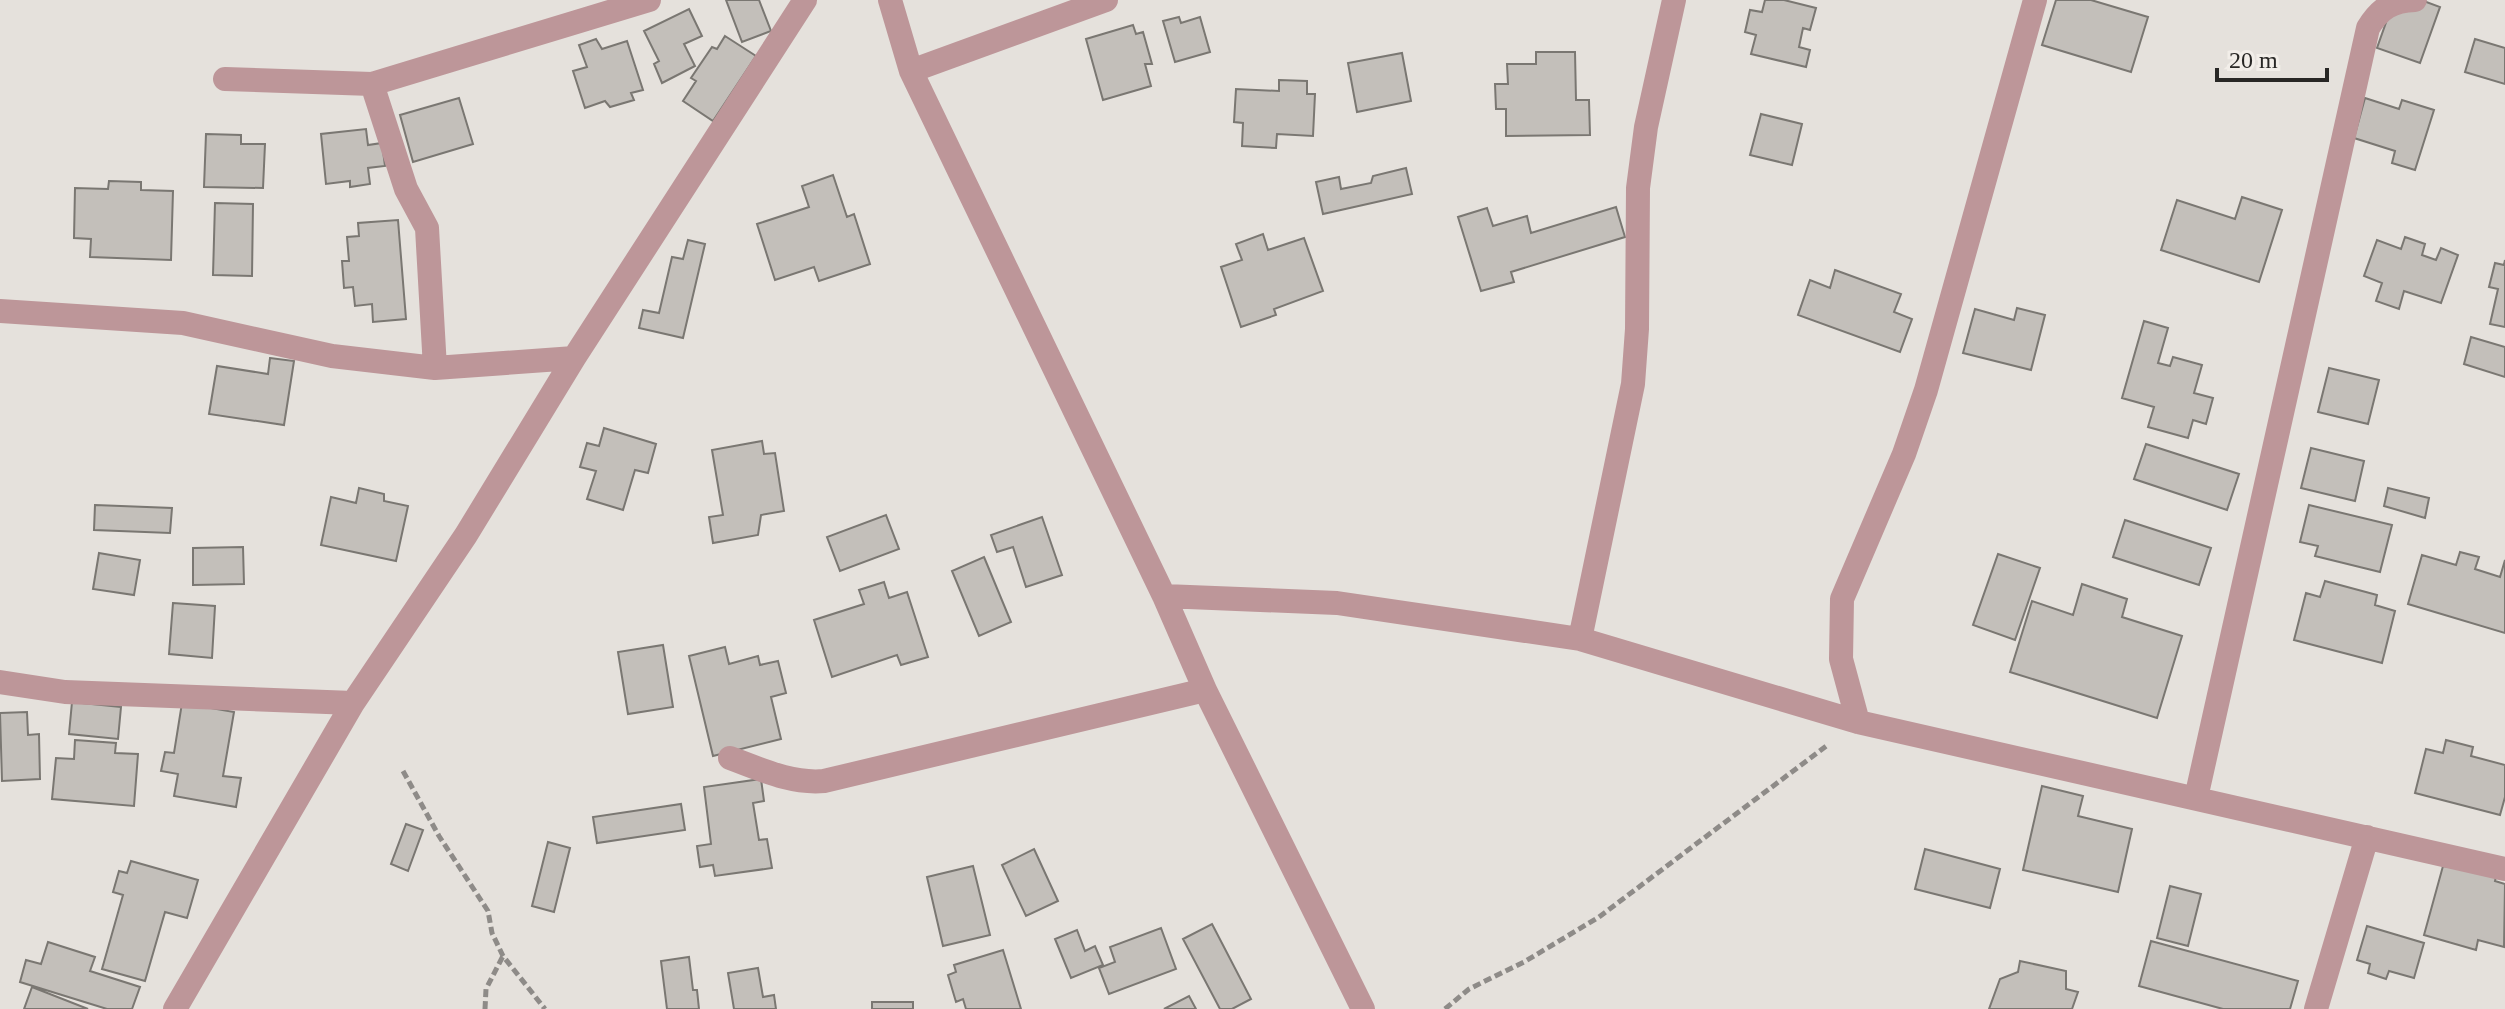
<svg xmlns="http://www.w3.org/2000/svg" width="2505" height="1009" viewBox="0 0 2505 1009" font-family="'Times New Roman',serif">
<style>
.building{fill:#c3bfba;stroke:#7a7772;stroke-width:2}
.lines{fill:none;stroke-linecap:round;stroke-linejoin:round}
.path{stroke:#8e8b88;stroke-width:5;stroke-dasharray:8 4;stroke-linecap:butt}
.minor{stroke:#bd9699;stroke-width:24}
</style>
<rect width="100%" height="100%" fill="#e5e1dc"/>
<path class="building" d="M726 0H759L771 31 742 42Z
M1765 0H1784L1816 8 1810 30 1803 28 1799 47 1810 50 1806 67 1751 54 1756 35 1745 32 1750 10 1762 12Z
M2056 0H2091L2148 17 2131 72 2042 45Z
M2394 0H2421L2440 7 2420 63 2377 48Z
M689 9 702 36 684 44 695 66 662 83 654 64 659 61 644 31Z
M1179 17 1181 23 1200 17 1210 52 1175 62 1163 21Z
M1133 25 1136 34 1143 32 1152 64H1145L1151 86 1103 100 1086 39Z
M725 36 756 56 713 121 683 101 696 81 691 78 712 47 717 49Z
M596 39 602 49 627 41 643 90 631 93 634 100 610 107 605 101 585 108 573 71 587 67 579 45Z
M2475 39 2505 48V84L2465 72Z
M1536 52H1575L1576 100H1589L1590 135 1506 136V109H1496L1495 84H1508L1507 64H1536Z
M1402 53 1411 101 1357 112 1348 63Z
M1279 80 1307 81V94H1315L1313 136 1277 134 1276 148 1242 146 1243 123 1234 122 1236 89 1279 91Z
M459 98 473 144 413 162 400 115Z
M2365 98 2399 109 2402 100 2434 110 2415 170 2392 163 2395 151 2354 138Z
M1761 114 1802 124 1792 165 1750 155Z
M366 129 368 145 382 143 385 166 368 168 370 184 350 187V181L326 184 321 134Z
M206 134 241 135V144H265L263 188 204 187Z
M1406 168 1412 194 1323 214 1316 182 1339 177 1341 189 1371 183 1373 176Z
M833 175 847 217 854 214 870 264 819 281 814 267 775 280 757 224 809 207 802 186Z
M109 181 141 182V190L173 191 171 260 90 257 91 239 74 238 75 188 108 189Z
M2242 197 2282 210 2259 282 2161 250 2177 200 2235 219Z
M215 203 253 204 252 276 213 275Z
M1616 207 1625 237 1511 272 1514 282 1481 291 1458 217 1487 208 1493 226 1527 216 1531 233Z
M398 220 406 319 373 322 372 304 355 306 353 287 344 288 342 261H349L347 237 359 236 358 223Z
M1263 234 1268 250 1304 238 1323 291 1274 309 1276 315 1241 327 1221 267 1242 260 1236 244Z
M2405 237 2425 244 2422 255 2436 260 2441 248 2458 255 2441 303 2404 291 2399 309 2376 301 2382 283 2364 276 2377 240 2401 249Z
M688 240 705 244 683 338 639 328 643 310 659 313 672 257 683 259Z
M2505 260V327L2490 324 2498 289 2489 287 2495 263 2504 265Z
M1835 270 1901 294 1894 312 1912 319 1900 352 1798 315 1810 280 1830 288Z
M2017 308 2045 315 2031 370 1963 353 1975 309 2014 320Z
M2144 321 2168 328 2158 363 2170 366 2173 357 2202 365 2194 393 2213 398 2206 424 2193 420 2188 438 2148 427 2154 407 2122 398Z
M2471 337 2505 347V377L2464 364Z
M270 358 294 361 284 425 209 414 217 366 268 374Z
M2329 368 2379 380 2368 424 2318 412Z
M604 428 656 444 648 473 635 470 623 510 587 499 596 471 580 467 587 443 599 446Z
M762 441 764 454 775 453 784 511 761 515 758 535 713 543 709 517 723 515 712 450Z
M2146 444 2239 474 2227 510 2134 479Z
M2311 448 2364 461 2355 501 2301 488Z
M359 488 384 494V501L408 506 396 561 321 545 331 497 356 503Z
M2388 488 2429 498 2425 518 2384 506Z
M95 505 172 508 170 533 94 530Z
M2309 505 2392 525 2380 572 2315 556 2318 546 2300 542Z
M886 515 899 549 840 571 827 537Z
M1042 517 1062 575 1026 587 1013 547 997 552 991 535Z
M2125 520 2211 548 2199 585 2113 557Z
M243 547 244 584 193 585V548Z
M2460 552 2479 557 2475 569 2500 577 2505 560V633L2408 604 2422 555 2456 565Z
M99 553 140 560 134 595 93 589Z
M1998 554 2040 568 2015 640 1973 625Z
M984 557 1011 622 979 636 952 571Z
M2325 581 2377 595 2375 605 2395 611 2382 663 2294 640 2306 593 2320 597Z
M884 582 889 598 907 592 928 657 901 665 897 655 832 677 814 620 864 604 859 590Z
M2082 584 2127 599 2122 617 2182 636 2157 718 2010 672 2032 601 2073 615Z
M173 603 215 606 212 658 169 654Z
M663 645 673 707 628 714 618 652Z
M725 647 729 664 758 656 760 665 778 661 786 693 771 697 781 739 713 756 689 656Z
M72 702 121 707 118 739 69 734Z
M182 703 234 712 223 776 241 778 236 807 174 796 178 774 161 771 165 752 174 753Z
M27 712 28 735 39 734 40 779 2 781 0 713Z
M75 740 116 743 115 753 138 754 134 806 52 799 56 758 74 759Z
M2446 740 2473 747 2471 756 2505 765V797L2500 815 2415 793 2426 749 2443 753Z
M761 779 764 801 753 803 759 840 767 839 772 868 715 876 713 865 700 867 697 846 711 844 704 787Z
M2042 786 2083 796 2078 816 2132 829 2118 892 2023 870Z
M681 804 685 830 597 843 593 817Z
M406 824 423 830 408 871 391 864Z
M548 842 570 848 554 912 532 906Z
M1034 849 1058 901 1026 916 1002 865Z
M1925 849 2000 869 1990 908 1915 889Z
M131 861 198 880 187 918 165 912 145 981 102 969 123 895 113 892 119 871 127 873Z
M973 866 990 935 943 946 927 877Z
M2443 866 2497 873 2495 881 2505 884 2504 947 2478 940 2476 950 2424 935Z
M2170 886 2201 894 2188 946 2157 938Z
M1212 924 1251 999 1232 1009H1220L1183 939Z
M2367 926 2424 943 2414 978 2389 971 2386 979 2368 973 2370 964 2357 960Z
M1161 928 1176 969 1109 994 1099 968 1115 962 1110 947Z
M1077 930 1085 951 1095 946 1103 965 1071 978 1055 939Z
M2151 941 2298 981 2290 1009H2223L2139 986Z
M48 942 95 957 90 971 140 987 132 1009H107L20 982 26 960 41 964Z
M1003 950 1021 1009H966L963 999 956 1002 948 975 956 972 954 965Z
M689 957 693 990H697L699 1009H667L661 961Z
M2020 961 2066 971V989L2078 992 2072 1009H1989L2000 979 2018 972Z
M758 968 763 997 774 995 776 1009H734L728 973Z
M32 987 88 1009H24Z
M1189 996 1196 1009H1164Z
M872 1002H913V1009H872Z"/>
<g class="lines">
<path class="path" d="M403 771 439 836 488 911 492 933 503 956 545 1009
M485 1009 486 989 503 956
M1445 1009 1469 989 1524 962 1599 917 1829 744"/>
<path class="minor" d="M890 0 911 71 1164 596 1205 690 1363 1009
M911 71 1106 0
M225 79 372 84 649 0
M372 84 406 189 427 228 435 368
M0 311 183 323 332 356 435 368 574 358
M1164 596 1337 603 1580 639 1858 722 2505 869
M1580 639 1633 384 1637 329 1638 188 1646 127 1674 0
M0 682 65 692 353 703
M1858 722 1841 659 1842 599 1904 454 1926 390 2035 0
M730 758C760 769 791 784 824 781L1205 690
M2196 798 2368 28C2380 8 2392 1 2415 0
M175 1009 353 703 466 535 574 358 805 0
M2316 1009 2367 837"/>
</g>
<path d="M2217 68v12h110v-12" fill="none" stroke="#282725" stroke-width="4"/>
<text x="2229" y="68" font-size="24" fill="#282725" stroke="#f2eee9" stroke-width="6" paint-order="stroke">20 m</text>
</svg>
